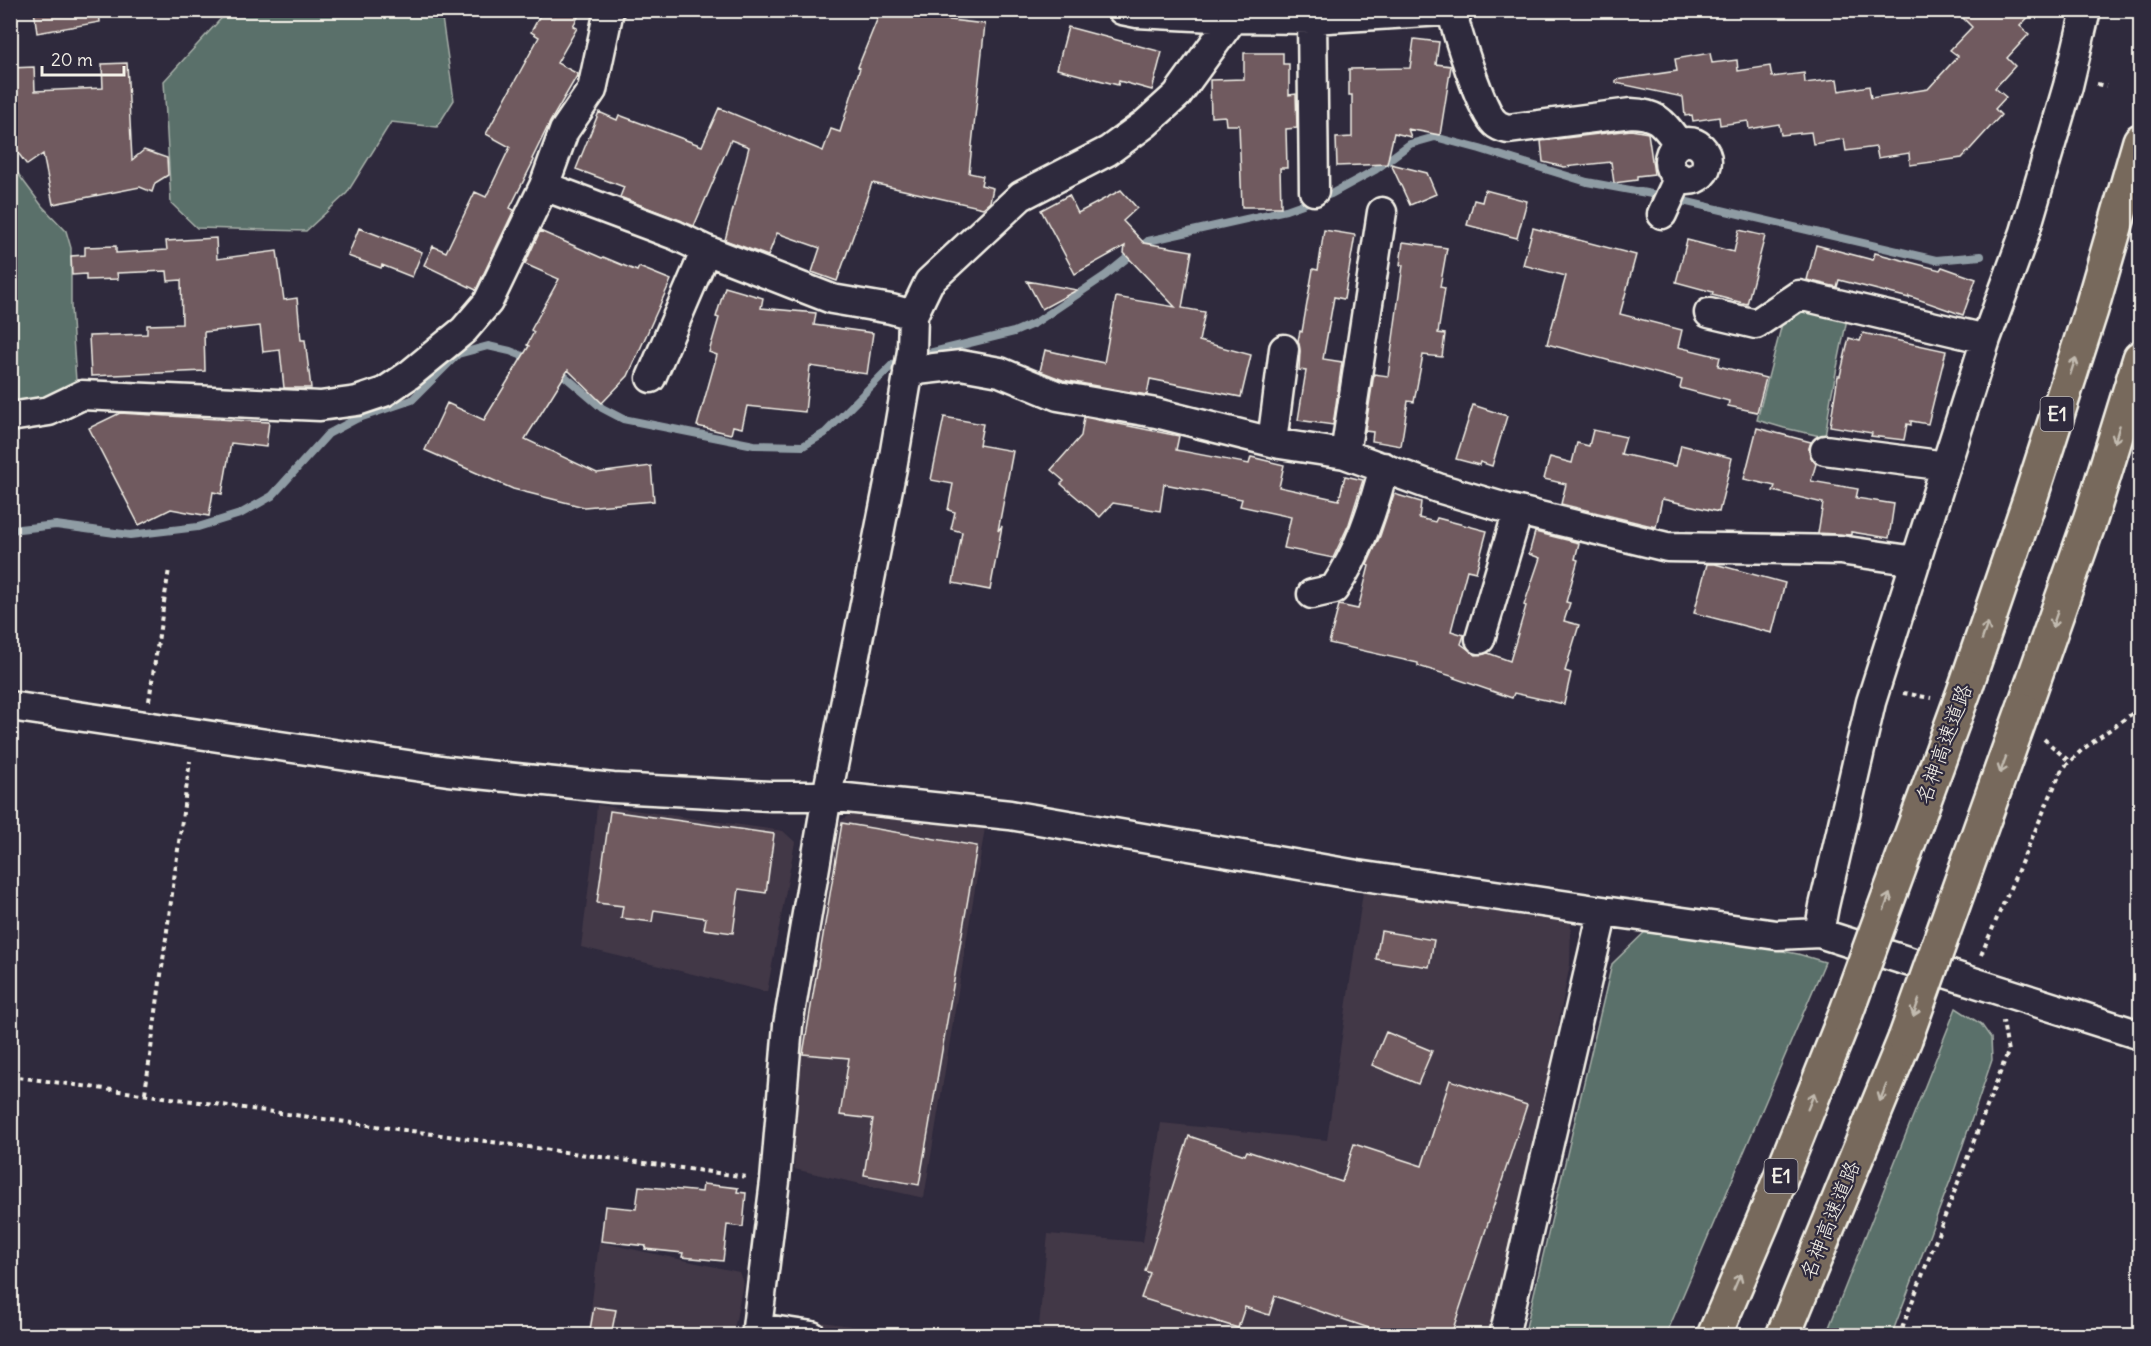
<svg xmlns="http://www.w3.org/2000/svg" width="2151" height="1346" viewBox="0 0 2151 1346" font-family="Delius,'Klee One',sans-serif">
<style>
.built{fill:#423847}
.green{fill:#5a706a;stroke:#a7b0a9;stroke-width:1.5}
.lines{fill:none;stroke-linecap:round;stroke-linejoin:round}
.stream{stroke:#8f9ca4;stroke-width:8}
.building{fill:#6f5a5e;stroke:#f4f1e8;stroke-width:1.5}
.minor-casing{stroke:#f4f1e8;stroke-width:33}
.highway-casing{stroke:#f4f1e8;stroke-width:38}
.path{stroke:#f4f1e8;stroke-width:4;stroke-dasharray:4.5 4.5;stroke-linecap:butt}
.minor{stroke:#2f2a3d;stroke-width:28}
.highway{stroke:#77695c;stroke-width:33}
.highway-bridge-casing{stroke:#f4f1e8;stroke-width:38;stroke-linecap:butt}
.highway-bridge{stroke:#77695c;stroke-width:33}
.oneway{stroke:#c2bbb0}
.labels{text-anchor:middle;stroke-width:4.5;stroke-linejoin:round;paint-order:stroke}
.shield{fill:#2f2a3d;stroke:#b9b5b5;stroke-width:1.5}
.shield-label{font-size:20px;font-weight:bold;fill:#f4f1e8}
.street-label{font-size:21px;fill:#f4f1e8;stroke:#2f2a3d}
</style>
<rect width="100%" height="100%" fill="#2f2a3d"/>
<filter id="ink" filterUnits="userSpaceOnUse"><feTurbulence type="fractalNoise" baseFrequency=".0167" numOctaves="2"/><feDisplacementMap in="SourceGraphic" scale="12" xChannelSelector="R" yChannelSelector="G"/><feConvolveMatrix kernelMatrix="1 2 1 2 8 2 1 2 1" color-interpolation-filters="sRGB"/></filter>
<g filter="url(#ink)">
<path class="built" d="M597 805 783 831 795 842 767 992 581 947 592 861Z
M852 813 985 828 924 1198 794 1169 800 1031 837 823Z
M1363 892 1571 923 1570 964 1542 1107 1492 1335 1038 1336 1048 1234 1143 1242 1161 1123 1327 1140Z
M599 1242 739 1272 743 1283 733 1335 588 1336Z
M775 1316 919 1335 770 1336Z"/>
<path class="green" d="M228 11H441L454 100 437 127 391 122 347 193 306 231 197 228 171 203 164 81Z
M10 163 42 206 66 231 71 248V307L76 381 70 394 31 401H11Z
M1804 307 1847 319 1831 397 1825 437 1784 428 1757 420 1783 320Z
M1651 926 1798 954 1825 962 1666 1335 1524 1336 1612 964Z
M1956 1008 1981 1024 1991 1038 1992 1060 1955 1168 1893 1331 1891 1335H1826Z"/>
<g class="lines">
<path class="stream" d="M1683 201 1936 260 1981 256
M929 353 1014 332 1035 323 1106 275 1148 241 1286 210 1331 194 1375 170 1410 144 1435 137 1480 149 1587 182 1657 195
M555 370 561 373 602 408 623 419 754 445 803 446 825 433 893 364
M10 530 56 525 130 535 198 527 240 514 272 496 328 434 356 419 412 400 458 354 488 346 510 351 533 360"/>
</g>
<path class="building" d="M34 10H99L100 22 37 33Z
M543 10H582L573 26 577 28 557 63 578 74 550 122 532 159 534 160 510 208 514 210 476 290 424 265 433 246 446 252 475 192 486 197 510 147 486 134 539 37 531 32Z
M881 10H927L925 17 985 24 969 173 983 176 981 185 993 188 990 202 983 208 872 183 837 281 812 272 820 248 777 233 768 256 725 240 749 147 731 140 694 226 620 197 624 187 576 169 599 112 617 120 619 115 702 146 719 108 823 151 831 129 840 132 860 68 858 67Z
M1955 10H2035L2020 26 2029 34 2007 58 2015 66 1995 88 2006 97 1995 109 2001 115 1962 158 1910 165 1909 153 1878 158 1876 147 1846 151 1844 139 1813 144 1811 132 1781 135 1779 124 1749 129 1748 121 1720 125 1719 117 1693 121 1692 115 1685 116 1683 97 1616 83V80L1677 71 1675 59 1710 53 1712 63 1737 60 1738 71 1770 66 1772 77 1804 73 1805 83 1837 79 1839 91 1869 86 1871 98 1928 89 1958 56 1950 50 1972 27Z
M1068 27 1162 52 1152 90 1119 81 1118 85 1057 69Z
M1414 39 1439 42 1436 64 1451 66 1440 135 1408 129 1411 137 1394 133 1387 164 1337 166 1336 138 1352 137V95H1349V69L1410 68Z
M1244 53H1283V64H1289V95L1296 94 1297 128 1286 129 1287 168H1280L1281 207H1242L1239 125H1226L1225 116 1211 117 1210 80 1244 79Z
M127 63 132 160 144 150 167 158 168 175 155 183 152 192 140 187 53 204 43 154 27 165 10 142V68L34 67 35 91 103 88 102 64Z
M1631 130 1648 133 1654 174 1637 176V180L1614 183 1611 162 1564 167 1543 162 1541 141Z
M1391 164 1427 173 1436 194 1410 205Z
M1121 190 1137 208 1123 221 1144 243 1192 251 1182 308 1205 312 1199 341 1251 355 1241 397 1150 379 1147 395 1063 380 1040 371 1045 350 1104 363 1116 297 1175 307 1124 253 1125 246 1075 274 1041 210 1069 195 1078 213Z
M1485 190 1527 201 1517 238 1467 225 1474 200 1482 202Z
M359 228 422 252 412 277 382 265 381 268 348 256Z
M1533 228 1636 255 1620 314 1682 330 1678 347 1720 357 1718 366 1766 378 1757 412 1728 406 1729 401 1680 388 1682 380 1547 344 1566 276 1523 265Z
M1324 230 1355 235 1344 299 1334 297 1323 359 1342 362 1333 425 1298 420 1306 371 1299 370 1300 351 1298 341 1300 331 1302 332 1313 269 1318 270Z
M1739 230 1765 236 1747 304 1712 295 1713 292 1676 282 1687 240 1734 252Z
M540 231 602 258 603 257 637 271 639 267 671 280 628 376 602 403 568 370 525 439 597 473 651 466 654 501 584 507 513 489 425 450 447 403 484 420 529 346 527 345 534 332 531 330 559 279 525 264Z
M216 238 217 259 277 251 284 300 297 298 301 340H305L311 388H284L280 350 263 352 260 326 204 332 205 371 91 376 89 336 147 334V325L182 324 181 280 168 281 167 271 117 273 118 279 86 280V274L72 275 71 256 85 255V247L116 246V253L167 250 166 241Z
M1403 242 1447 248 1440 287 1445 288 1438 333 1445 334 1442 357 1423 355 1414 402 1408 401 1401 446 1372 441 1373 432 1365 431 1374 374 1388 376 1403 265H1400Z
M1816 245 1873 260 1875 253 1940 270 1942 267 1976 279 1963 315 1909 296V298L1839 280 1837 287 1807 280Z
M1027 281 1077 290 1042 309Z
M725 287 763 298 761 308 816 313 814 325 873 333 867 374 810 366 805 412 747 406 742 428 733 426 731 434 697 426 717 355 709 352 719 318 716 317Z
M1863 333 1946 351 1928 424 1911 421V425L1907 424 1904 440 1871 436 1872 433 1830 426 1838 376H1840L1849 338 1860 341Z
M1473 405 1507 416 1492 466 1480 462 1479 465 1456 459Z
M120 413 269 422 266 447 231 443 222 494 213 492 209 516 171 509 139 525 89 428Z
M944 417 983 424 979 445 1013 451 998 531 1002 526 990 590 953 583 962 532 951 529 955 512 948 510 953 484 931 480Z
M1084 417 1179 436 1176 450 1249 464 1251 457 1284 465 1279 487 1339 500 1345 476 1363 480 1349 524 1333 558 1284 548 1291 517 1240 506 1242 499 1164 484 1160 511 1113 503 1100 517 1061 484 1064 481 1051 470 1081 436Z
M1757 428 1811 442 1809 448 1810 456 1816 464 1811 481 1858 489 1856 498 1894 504 1889 538 1851 532V535L1818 533 1823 503 1773 491 1775 486 1744 479Z
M1593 430 1626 437 1621 454 1676 466 1681 445 1732 458 1719 512 1662 499 1656 527 1561 504 1566 484 1544 479 1550 457 1572 463 1577 443 1589 446Z
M1394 494 1421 502 1419 518 1435 522 1437 518 1487 531 1476 572 1467 570 1451 631 1464 635 1461 644 1476 655 1488 653 1510 661 1526 606 1524 605 1540 558 1529 554 1535 532 1579 543 1575 559 1578 560 1566 602 1570 603 1564 621 1579 625 1565 671 1571 673 1564 704 1514 693 1512 698 1454 678 1455 677 1418 666V663L1329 643 1339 605 1358 609 1369 566 1367 565 1380 536Z
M1707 564H1715L1785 583 1772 633 1694 613Z
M610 811 774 834 766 893 739 889 733 933 704 929 706 918 654 910 652 922 621 918 623 906 597 903Z
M842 823 977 846 919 1185 864 1175 873 1119 840 1115 849 1058 803 1054Z
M1381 931 1434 940 1429 967 1376 959Z
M1386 1032 1432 1051 1418 1084 1372 1065Z
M1450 1080 1527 1105 1451 1335H1386L1369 1330V1328L1275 1296 1269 1315 1245 1307 1238 1328 1141 1298 1150 1273 1145 1271 1189 1136 1245 1155 1247 1151 1342 1182 1354 1144 1422 1166Z
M703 1184 738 1188 737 1192 746 1193 743 1227 727 1225 723 1261 682 1257 683 1253 645 1249 646 1246 601 1241 605 1206 636 1209 639 1186 702 1192Z
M594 1307 616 1310 611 1335H589Z"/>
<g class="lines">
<defs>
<path id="minor" d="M1122 10 1137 13 1233 18 1312 19 1459 10
M1452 12C1457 33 1481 111 1495 123 1498 126 1504 128 1508 129L1631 113C1659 114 1663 123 1679 144
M1312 19 1314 191
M1669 161a19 19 0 1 1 38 0a19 19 0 1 1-38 0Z
M544 186 675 235 706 250 832 299 891 309 913 315
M1662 214 1679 177
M1709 313 1756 324 1799 295 1986 339
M908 371 961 365 1000 372 1058 396 1156 413 1280 444 1345 454 1438 488 1506 508 1667 547 1840 550 1916 561
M651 378 706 250
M10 417 49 411 82 395 320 406 357 401 384 392 409 375 464 330 488 302 544 186 564 131 592 90 609 10
M1272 442 1284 349
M1825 450 1946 466
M1345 454 1382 212
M1312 594 1334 589C1359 552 1373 510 1384 467
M1480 639 1518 511
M10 706 448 771 613 788 771 796H827L1010 815 1357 875 1603 911 1777 935 1819 933 2140 1035
M1819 933 1824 906 1871 702 1986 339 2025 232 2068 86 2086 10
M758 1328 812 1336
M756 1336 775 1181 788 1025 827 796 892 468 912 351 913 315 929 282 1021 196 1108 151 1145 124 1177 95 1233 18
M1504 1336 1603 911"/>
<path id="highway" d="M1966 686 2031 496 2091 310 2140 141
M2023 710 2091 517 2140 358
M1714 1336 1764 1219 1845 1016
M1783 1336 1905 1039"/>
</defs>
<use href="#minor" class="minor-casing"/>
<use href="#highway" class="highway-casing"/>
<path class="path" d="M2097 84 2106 86
M1903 693 1931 698
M149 701 169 569
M2044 739 2070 762
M1981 955 2062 769 2083 749 2140 708
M10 1076 747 1177
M145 1093 190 761
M1899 1336 2008 1052 2003 1021"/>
<use href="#minor" class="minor"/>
<use href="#highway" class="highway"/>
<defs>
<path id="highway-bridge" d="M1845 1016 1966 686
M1905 1039 2023 710"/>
</defs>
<use href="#highway-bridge" class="highway-bridge-casing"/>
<use href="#highway-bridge" class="highway-bridge"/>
</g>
<defs><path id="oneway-shaft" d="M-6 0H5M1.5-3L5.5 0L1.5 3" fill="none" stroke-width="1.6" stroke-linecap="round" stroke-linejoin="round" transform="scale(1.5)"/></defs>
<g class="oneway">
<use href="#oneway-shaft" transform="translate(2073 366) rotate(-72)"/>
<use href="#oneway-shaft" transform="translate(2117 434) rotate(107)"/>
<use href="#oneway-shaft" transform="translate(2055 619) rotate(109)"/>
<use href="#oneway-shaft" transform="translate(1985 631) rotate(-71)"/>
<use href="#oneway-shaft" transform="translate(2003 765) rotate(110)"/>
<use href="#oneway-shaft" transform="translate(1887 902) rotate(-70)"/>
<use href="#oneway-shaft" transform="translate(1916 1008) rotate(110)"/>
<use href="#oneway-shaft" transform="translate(1883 1093) rotate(112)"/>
<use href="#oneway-shaft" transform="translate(1811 1101) rotate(-68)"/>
<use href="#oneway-shaft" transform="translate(1737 1282) rotate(-67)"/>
</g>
</g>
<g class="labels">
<g class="shield">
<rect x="2040.5" y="397" width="33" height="34" rx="4.5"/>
<rect x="1764.5" y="1159" width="33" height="34" rx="4.5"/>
</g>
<g class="shield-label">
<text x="2057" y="421">E1</text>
<text x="1781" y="1183">E1</text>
</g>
<g class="street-label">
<text transform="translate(1944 744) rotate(-70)" y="7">名神高速道路</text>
<text transform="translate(1830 1220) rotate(-68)" y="7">名神高速道路</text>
</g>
</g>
<rect width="2151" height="1346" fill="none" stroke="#2f2a3d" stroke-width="36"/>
<rect x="18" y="18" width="2115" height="1310" fill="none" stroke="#f4f1e8" stroke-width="2" filter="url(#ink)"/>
<path d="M42 66v9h82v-9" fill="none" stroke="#f4f1e8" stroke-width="3"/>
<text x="51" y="66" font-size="18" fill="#f4f1e8" stroke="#2f2a3d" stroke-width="4.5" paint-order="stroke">20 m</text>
</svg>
